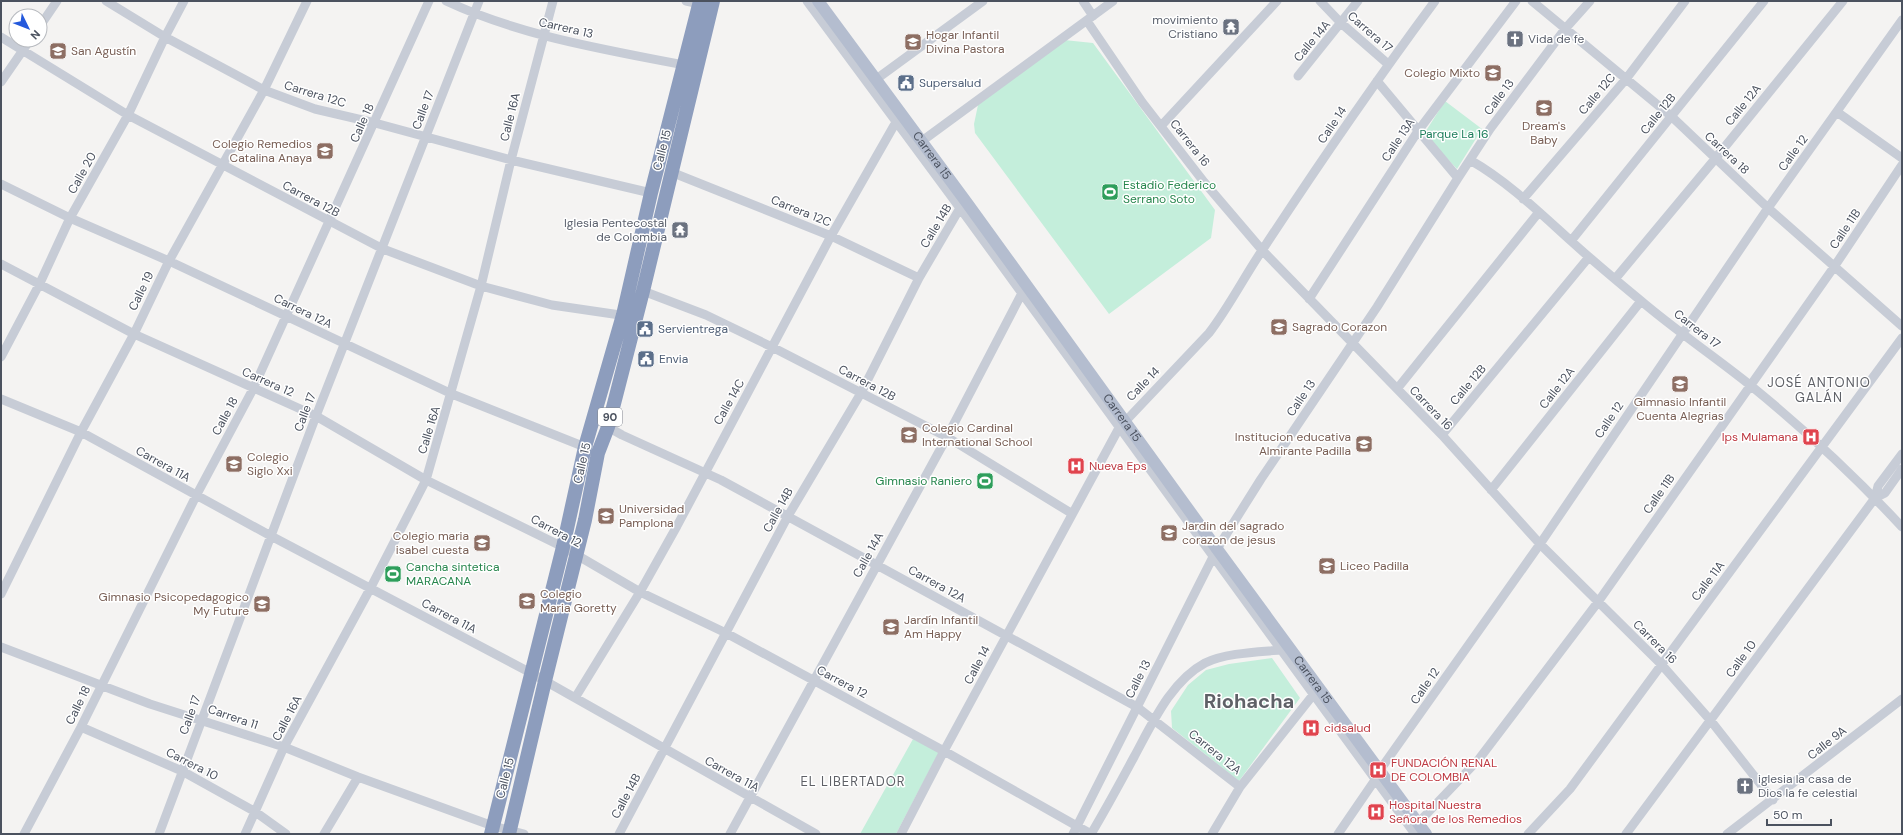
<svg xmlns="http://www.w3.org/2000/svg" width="1903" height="835" viewBox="0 0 1903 835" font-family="'DM Sans',sans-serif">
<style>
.green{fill:#c4eedb}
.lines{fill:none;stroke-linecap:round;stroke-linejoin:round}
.minor{stroke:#c7ccd6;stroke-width:9}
.major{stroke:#b4bdcf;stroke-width:12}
.highway{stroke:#8d9dbd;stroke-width:14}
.labels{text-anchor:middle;stroke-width:3;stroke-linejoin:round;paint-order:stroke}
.shield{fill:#fff;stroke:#81868f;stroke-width:1}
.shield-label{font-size:11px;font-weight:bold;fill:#4b525f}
.worship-label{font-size:12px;fill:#5b616d;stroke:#fff;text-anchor:end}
.street-label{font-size:12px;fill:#4b525f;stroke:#fff}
.education-label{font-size:12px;fill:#785e54;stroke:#fff;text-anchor:start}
.service-label{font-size:12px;fill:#4e5e75;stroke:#fff;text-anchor:start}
.park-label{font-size:12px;fill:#1d7e5c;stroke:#fff}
.leisure-label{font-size:12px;fill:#27864d;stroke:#fff;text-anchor:start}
.health-label{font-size:12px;fill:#be3a42;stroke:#fff;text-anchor:start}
.neighbourhood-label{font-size:13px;letter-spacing:1px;fill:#5f6167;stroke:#fff}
.town-label{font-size:20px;font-weight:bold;fill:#5f6167;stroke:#fff}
</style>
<rect width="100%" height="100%" fill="#f4f3f2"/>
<path class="green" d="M1064 40 1093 43 1215 210 1211 238 1109 314 975 133 974 124 978 105Z
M1445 101 1482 129 1457 169 1424 134Z
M1272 658 1300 698 1239 781 1172 728 1171 711 1188 685 1206 670 1229 664Z
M913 739 939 752 896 834H860Z"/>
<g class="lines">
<path class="minor" d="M106 1 165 37 264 90 315 109 375 123 511 160 651 193
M446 1C521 36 603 49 684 65
M686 1 700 4
M807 1 960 208 1415 834
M1083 1 1093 16
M1320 1 1341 23 1388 64
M1532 1 1671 116 1768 208 1902 326
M1087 21 1142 102 1204 182 1262 250 1442 435 1540 544 1661 664 1711 721 1773 800
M40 26 57 1
M1 37 128 115 383 249 481 286 552 305 627 316
M1298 76 1358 1
M1377 81 1458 178
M1 82 30 40
M871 83 983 1
M1837 112 1902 158
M1161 126 1277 1
M922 141 1113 1
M1470 160C1507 181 1539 212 1571 241 1593 261 1617 281 1640 300 1675 330 1714 356 1750 385 1804 429 1855 476 1902 527
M671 172 831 236 919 278
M1 184 70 218 169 261 452 394 590 449
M1523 199 1626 79 1685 1
M1571 241 1764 1
M1 264 134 334 316 416 426 480 563 547 640 592 726 633 944 751 1091 834
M1615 279 1715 159 1843 1
M643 291 706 315 772 347 947 437 1071 513
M1309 299 1418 131 1516 1
M1 357 40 283 70 218 128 115 165 37 184 1
M1397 389 1539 212
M1 399 81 432 271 536 531 673 816 834
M608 427 622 435 721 480 1137 707 1240 787
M1442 435 1589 257
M1491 490 1641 301
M1875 498 1885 493 1902 469
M1 594 81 432 134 334 169 261 264 90 307 1
M1 647 150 704 284 747 358 777 493 826 524 834
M575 698 640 592 677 526 831 236 896 122 900 119
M81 727 182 771 254 811 286 834
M1418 823 1479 759 1598 602 1834 267 1902 165
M24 834 81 727 196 496 253 389 429 1
M159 834 316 416 479 1
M245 834 284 747 370 589 426 480 481 286 511 160 553 1
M324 834 358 777
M619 834 788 516 861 393 919 278 960 208 964 205
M730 834 947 437 1022 293 1026 290
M901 834 944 751 1119 428 1209 333C1229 307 1244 277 1263 249 1318 165 1375 82 1435 1
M1073 834 1217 549 1261 479 1377 307 1458 178 1490 129 1565 29 1590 1
M1091 834C1106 809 1120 783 1134 757 1152 724 1171 681 1205 663 1225 653 1258 652 1280 650
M1212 834 1240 787 1317 690
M1338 834 1375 780 1380 770 1540 544 1768 208 1902 20
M1528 834 1570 789 1902 338
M1626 834 1875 498 1878 486 1902 454
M1727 834 1902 699"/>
<path class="major" id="s1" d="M818 1 967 203 1217 549 1426 834"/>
<path class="highway" d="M491 834 563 547 585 447 623 315 651 193 700 1
M509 834 545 681 585 520 598 453 608 427 643 291 713 1"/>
</g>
<defs>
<symbol id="temple-square" viewBox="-11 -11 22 22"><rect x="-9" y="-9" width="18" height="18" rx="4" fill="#6b7280" stroke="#fff"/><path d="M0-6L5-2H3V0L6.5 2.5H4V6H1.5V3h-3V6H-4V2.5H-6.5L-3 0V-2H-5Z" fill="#fff"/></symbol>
<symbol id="church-square" viewBox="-11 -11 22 22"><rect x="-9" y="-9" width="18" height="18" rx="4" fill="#6b7280" stroke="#fff"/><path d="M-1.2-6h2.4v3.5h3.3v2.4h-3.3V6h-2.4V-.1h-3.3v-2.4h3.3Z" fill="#fff"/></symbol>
<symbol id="school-square" viewBox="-11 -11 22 22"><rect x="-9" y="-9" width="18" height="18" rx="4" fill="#8d6e63" stroke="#fff"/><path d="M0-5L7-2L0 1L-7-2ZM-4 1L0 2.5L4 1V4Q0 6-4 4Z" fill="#fff"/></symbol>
<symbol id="civic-square" viewBox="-11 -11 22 22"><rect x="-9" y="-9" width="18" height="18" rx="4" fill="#5c6f8a" stroke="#fff"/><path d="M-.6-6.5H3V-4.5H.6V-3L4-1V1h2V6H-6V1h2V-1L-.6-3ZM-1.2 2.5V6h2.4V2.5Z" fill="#fff"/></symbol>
<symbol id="stadium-square" viewBox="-11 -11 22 22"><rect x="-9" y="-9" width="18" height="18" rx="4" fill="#2e9e5b" stroke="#fff"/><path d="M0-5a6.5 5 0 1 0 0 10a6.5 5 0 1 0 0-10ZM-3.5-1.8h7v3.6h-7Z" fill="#fff"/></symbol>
<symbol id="hospital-square" viewBox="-11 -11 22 22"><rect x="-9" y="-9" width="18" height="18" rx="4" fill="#e0444e" stroke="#fff"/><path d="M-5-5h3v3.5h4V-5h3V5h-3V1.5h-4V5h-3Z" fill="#fff"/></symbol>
<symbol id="university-square" viewBox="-11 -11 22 22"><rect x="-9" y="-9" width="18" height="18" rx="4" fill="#8d6e63" stroke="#fff"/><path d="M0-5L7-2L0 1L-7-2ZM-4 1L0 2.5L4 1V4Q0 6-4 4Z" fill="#fff"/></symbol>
</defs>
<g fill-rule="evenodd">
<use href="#temple-square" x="1221" y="17" width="20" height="20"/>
<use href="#church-square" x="1505" y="29" width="20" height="20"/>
<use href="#school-square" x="903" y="32" width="20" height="20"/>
<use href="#school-square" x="48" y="41" width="20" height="20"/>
<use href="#school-square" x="1483" y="63" width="20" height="20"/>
<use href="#civic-square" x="896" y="73" width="20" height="20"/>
<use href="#school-square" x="1534" y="98" width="20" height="20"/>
<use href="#school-square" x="315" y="141" width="20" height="20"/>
<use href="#stadium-square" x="1100" y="182" width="20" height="20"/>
<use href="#temple-square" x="670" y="220" width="20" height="20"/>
<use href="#school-square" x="1269" y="317" width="20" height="20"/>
<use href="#civic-square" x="635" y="319" width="20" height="20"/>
<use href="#civic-square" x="636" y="349" width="20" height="20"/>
<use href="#school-square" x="1670" y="374" width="20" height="20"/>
<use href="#school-square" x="899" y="425" width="20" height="20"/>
<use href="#hospital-square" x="1801" y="427" width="20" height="20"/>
<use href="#school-square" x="1354" y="434" width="20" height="20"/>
<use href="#school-square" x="224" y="454" width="20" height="20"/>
<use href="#hospital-square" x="1066" y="456" width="20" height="20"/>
<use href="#stadium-square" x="975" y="471" width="20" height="20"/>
<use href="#university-square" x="596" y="506" width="20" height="20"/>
<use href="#school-square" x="1159" y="523" width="20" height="20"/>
<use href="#school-square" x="472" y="533" width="20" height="20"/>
<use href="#school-square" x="1317" y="556" width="20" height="20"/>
<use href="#stadium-square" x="383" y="564" width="20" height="20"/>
<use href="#school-square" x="517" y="591" width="20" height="20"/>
<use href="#school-square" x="252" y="594" width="20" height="20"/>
<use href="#school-square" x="881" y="617" width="20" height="20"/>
<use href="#hospital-square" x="1301" y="718" width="20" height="20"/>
<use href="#hospital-square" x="1368" y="760" width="20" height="20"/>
<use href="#church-square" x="1735" y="776" width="20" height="20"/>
<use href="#hospital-square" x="1366" y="802" width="20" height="20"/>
</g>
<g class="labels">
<rect class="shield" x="598" y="408" width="24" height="18" rx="3"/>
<g class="shield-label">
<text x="610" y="421">90</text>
</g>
<g class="worship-label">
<text x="1218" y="24">movimiento<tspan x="1218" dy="14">Cristiano</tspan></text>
<text x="1528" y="43" text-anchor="start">Vida de fe</text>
<text x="667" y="227">Iglesia Pentecostal<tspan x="667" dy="14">de Colombia</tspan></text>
<text x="1758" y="783" text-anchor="start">iglesia la casa de<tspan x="1758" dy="14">Dios la fe celestial</tspan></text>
</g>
<g class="street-label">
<text transform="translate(566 28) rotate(13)" y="4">Carrera 13</text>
<text transform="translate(1370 32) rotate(41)" y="4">Carrera 17</text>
<text transform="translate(1312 41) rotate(-50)" y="4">Calle 14A</text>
<text transform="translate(315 94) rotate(17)" y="4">Carrera 12C</text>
<text transform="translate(1597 94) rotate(-50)" y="4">Calle 12C</text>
<text transform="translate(1499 97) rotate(-53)" y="4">Calle 13</text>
<text transform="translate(1743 105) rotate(-51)" y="4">Calle 12A</text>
<text transform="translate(423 110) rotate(-69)" y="4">Calle 17</text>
<text transform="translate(1658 114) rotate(-51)" y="4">Calle 12B</text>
<text transform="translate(510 117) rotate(-76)" y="4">Calle 16A</text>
<text transform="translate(362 123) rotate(-66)" y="4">Calle 18</text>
<text transform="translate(1332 125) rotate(-56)" y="4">Calle 14</text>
<text transform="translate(1398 140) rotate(-56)" y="4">Calle 13A</text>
<text transform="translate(1190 143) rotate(52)" y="4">Carrera 16</text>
<text transform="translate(662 150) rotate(-76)" y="4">Calle 15</text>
<text transform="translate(1727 153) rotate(43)" y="4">Carrera 18</text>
<text transform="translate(1793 153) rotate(-54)" y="4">Calle 12</text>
<text dy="4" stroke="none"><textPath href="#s1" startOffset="192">Carrera 15</textPath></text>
<text transform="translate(82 173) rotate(-61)" y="4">Calle 20</text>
<text transform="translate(311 199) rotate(28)" y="4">Carrera 12B</text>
<text transform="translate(801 211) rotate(22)" y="4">Carrera 12C</text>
<text transform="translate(936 226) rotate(-59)" y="4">Calle 14B</text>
<text transform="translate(1845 229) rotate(-56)" y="4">Calle 11B</text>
<text transform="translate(141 291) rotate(-64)" y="4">Calle 19</text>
<text transform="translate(303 311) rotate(26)" y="4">Carrera 12A</text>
<text transform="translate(1697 329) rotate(38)" y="4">Carrera 17</text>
<text transform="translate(268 382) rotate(24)" y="4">Carrera 12</text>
<text transform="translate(867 383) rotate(28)" y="4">Carrera 12B</text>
<text transform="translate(1143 384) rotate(-46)" y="4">Calle 14</text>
<text transform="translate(1468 385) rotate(-50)" y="4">Calle 12B</text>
<text transform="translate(1557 388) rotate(-52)" y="4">Calle 12A</text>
<text transform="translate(1301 398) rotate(-56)" y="4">Calle 13</text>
<text transform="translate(729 402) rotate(-61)" y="4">Calle 14C</text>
<text transform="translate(1431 408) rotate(46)" y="4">Carrera 16</text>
<text transform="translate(305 412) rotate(-69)" y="4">Calle 17</text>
<text transform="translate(225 416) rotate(-62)" y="4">Calle 18</text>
<text dy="4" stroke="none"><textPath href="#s1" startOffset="516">Carrera 15</textPath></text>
<text transform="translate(1609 420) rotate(-56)" y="4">Calle 12</text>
<text transform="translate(429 430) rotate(-73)" y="4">Calle 16A</text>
<text transform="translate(582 463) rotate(-77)" y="4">Calle 15</text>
<text transform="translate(163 464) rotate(29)" y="4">Carrera 11A</text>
<text transform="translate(1659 494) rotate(-55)" y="4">Calle 11B</text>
<text transform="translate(778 510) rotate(-61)" y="4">Calle 14B</text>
<text transform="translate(556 531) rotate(28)" y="4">Carrera 12</text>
<text transform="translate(868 555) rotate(-61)" y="4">Calle 14A</text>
<text transform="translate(1708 581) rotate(-53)" y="4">Calle 11A</text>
<text transform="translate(937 584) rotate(29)" y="4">Carrera 12A</text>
<text transform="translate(449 616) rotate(28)" y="4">Carrera 11A</text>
<text transform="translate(1655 642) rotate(45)" y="4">Carrera 16</text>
<text transform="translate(1741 659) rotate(-54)" y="4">Calle 10</text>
<text transform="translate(977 665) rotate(-62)" y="4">Calle 14</text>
<text transform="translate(1138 679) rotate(-63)" y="4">Calle 13</text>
<text dy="4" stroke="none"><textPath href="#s1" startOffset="840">Carrera 15</textPath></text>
<text transform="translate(842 682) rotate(28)" y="4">Carrera 12</text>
<text transform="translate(1425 686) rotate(-55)" y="4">Calle 12</text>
<text transform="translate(78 705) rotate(-64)" y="4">Calle 18</text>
<text transform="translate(190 715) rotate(-70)" y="4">Calle 17</text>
<text transform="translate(233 717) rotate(19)" y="4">Carrera 11</text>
<text transform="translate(287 718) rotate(-62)" y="4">Calle 16A</text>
<text transform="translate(1827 743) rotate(-38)" y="4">Calle 9A</text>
<text transform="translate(1215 752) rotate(39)" y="4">Carrera 12A</text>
<text transform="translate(192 764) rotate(27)" y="4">Carrera 10</text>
<text transform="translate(732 774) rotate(29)" y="4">Carrera 11A</text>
<text transform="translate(505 778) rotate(-76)" y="4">Calle 15</text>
<text transform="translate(626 796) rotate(-62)" y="4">Calle 14B</text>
</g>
<g class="education-label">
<text x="926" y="39">Hogar Infantil<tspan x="926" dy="14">Divina Pastora</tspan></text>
<text x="71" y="55">San Agustín</text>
<text x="1480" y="77" text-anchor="end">Colegio Mixto</text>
<text x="1544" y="130" text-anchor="middle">Dream's<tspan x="1544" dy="14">Baby</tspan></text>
<text x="312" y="148" text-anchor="end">Colegio Remedios<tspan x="312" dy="14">Catalina Anaya</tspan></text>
<text x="1292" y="331">Sagrado Corazon</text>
<text x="1680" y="406" text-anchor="middle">Gimnasio Infantil<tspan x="1680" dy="14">Cuenta Alegrias</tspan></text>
<text x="922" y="432">Colegio Cardinal<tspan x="922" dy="14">International School</tspan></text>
<text x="1351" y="441" text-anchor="end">Institucion educativa<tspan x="1351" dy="14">Almirante Padilla</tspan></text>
<text x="247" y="461">Colegio<tspan x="247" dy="14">Siglo Xxi</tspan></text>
<text x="619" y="513">Universidad<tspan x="619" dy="14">Pamplona</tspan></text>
<text x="1182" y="530">Jardin del sagrado<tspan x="1182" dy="14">corazon de jesus</tspan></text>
<text x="469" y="540" text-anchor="end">Colegio maria<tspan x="469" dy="14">isabel cuesta</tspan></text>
<text x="1340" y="570">Liceo Padilla</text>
<text x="540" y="598">Colegio<tspan x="540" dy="14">Maria Goretty</tspan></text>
<text x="249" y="601" text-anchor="end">Gimnasio Psicopedagogico<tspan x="249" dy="14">My Future</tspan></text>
<text x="904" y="624">Jardín Infantil<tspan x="904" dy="14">Am Happy</tspan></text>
</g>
<g class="service-label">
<text x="919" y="87">Supersalud</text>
<text x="658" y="333">Servientrega</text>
<text x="659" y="363">Envia</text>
</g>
<g class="park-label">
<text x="1454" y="138">Parque La 16</text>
</g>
<g class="leisure-label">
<text x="1123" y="189">Estadio Federico<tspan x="1123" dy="14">Serrano Soto</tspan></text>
<text x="972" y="485" text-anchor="end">Gimnasio Raniero</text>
<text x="406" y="571">Cancha sintetica<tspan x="406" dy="14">MARACANA</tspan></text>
</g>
<g class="health-label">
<text x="1798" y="441" text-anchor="end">Ips Mulamana</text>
<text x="1089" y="470">Nueva Eps</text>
<text x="1324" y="732">cidsalud</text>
<text x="1391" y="767">FUNDACIÓN RENAL<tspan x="1391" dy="14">DE COLOMBIA</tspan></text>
<text x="1389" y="809">Hospital Nuestra<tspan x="1389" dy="14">Señora de los Remedios</tspan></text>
</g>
<g class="neighbourhood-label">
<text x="1819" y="387">JOSÉ ANTONIO<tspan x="1819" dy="15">GALÁN</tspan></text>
<text x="853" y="786">EL LIBERTADOR</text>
</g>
<g class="town-label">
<text x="1249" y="708">Riohacha</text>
</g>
</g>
<rect width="1903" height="835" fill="none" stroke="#4b525f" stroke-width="4"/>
<g transform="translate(28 28) rotate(133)"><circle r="19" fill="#ffffff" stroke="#b7babf"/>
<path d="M0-3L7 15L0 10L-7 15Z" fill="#2459dc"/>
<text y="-6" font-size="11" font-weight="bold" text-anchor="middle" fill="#4b525f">N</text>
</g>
<path d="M1767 819v6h64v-6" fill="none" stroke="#4b525f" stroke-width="2"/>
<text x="1773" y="819" font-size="12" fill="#4b525f" stroke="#ffffff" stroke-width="3" paint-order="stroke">50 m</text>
</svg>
